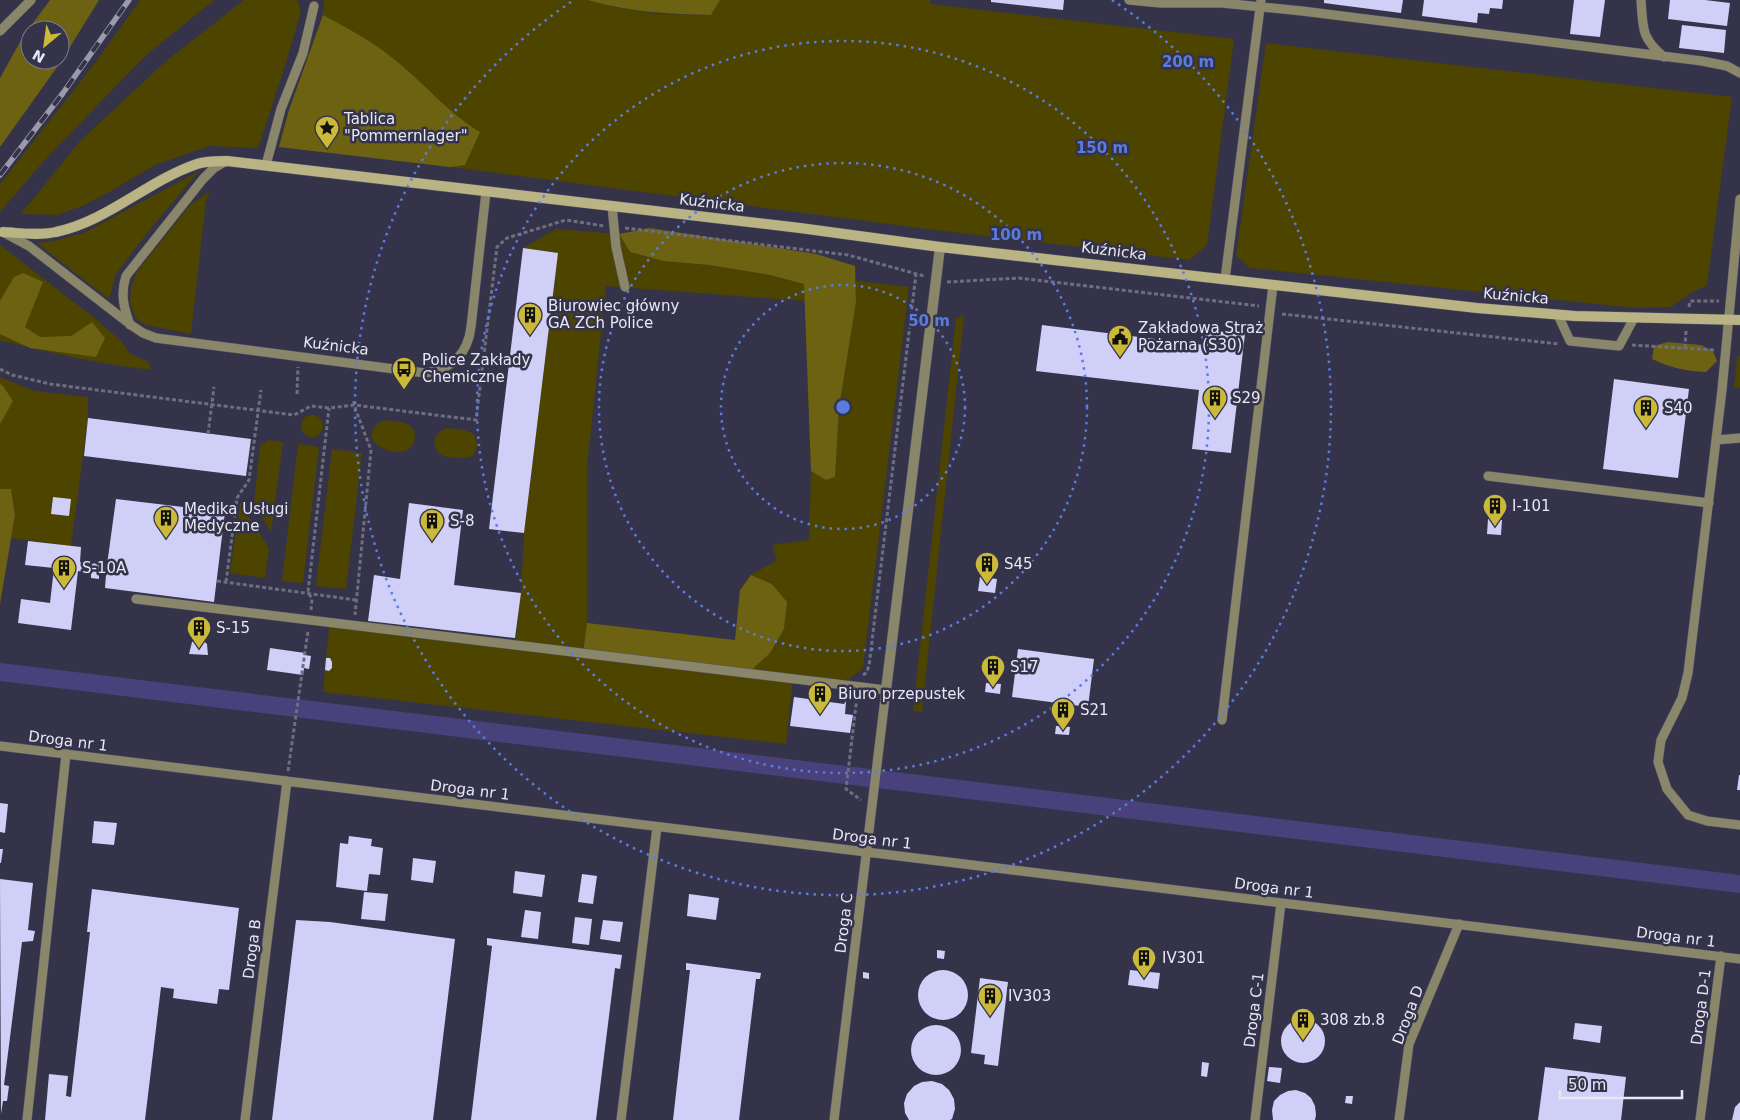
<svg xmlns="http://www.w3.org/2000/svg" width="1740" height="1120" viewBox="0 0 1740 1120" font-family="'DejaVu Sans',sans-serif">
<style>
.green{fill:#4d4400}
.forest{fill:#6d6212;fill-rule:evenodd}
.lines{fill:none;stroke-linecap:round;stroke-linejoin:round}
.canal{stroke:#48417b;stroke-width:18}
.building{fill:#d0cff8}
.lane-casing{stroke:#515065;stroke-width:10}
.street-casing{stroke:#515065;stroke-width:11}
.secondary-casing{stroke:#515065;stroke-width:11}
.path{stroke:#6e6e81;stroke-width:3;stroke-dasharray:4 2.5;stroke-linecap:butt}
.lane{stroke:#8a8669;stroke-width:9}
.street{stroke:#8a8669;stroke-width:10}
.secondary{stroke:#bab484;stroke-width:10}
.rail-casing{stroke:#9a9aab;stroke-width:5.5}
.rail{stroke:#343349;stroke-width:4;stroke-dasharray:11;stroke-linecap:butt}
.ring{fill:none;stroke:#5a7ce1;stroke-width:2.5;stroke-dasharray:2.5 5}
.labels{text-anchor:middle;stroke-width:5;stroke-linejoin:round;paint-order:stroke}
.poi-label{font-size:15px;fill:#e7e7f5;stroke:#343349;text-anchor:start}
.street-label{font-size:15px;fill:#e7e7f5;stroke:#343349}
.centre{fill:#5a7ce1;stroke:#343349;stroke-width:2.5}
.ring-label{font-size:15px;text-anchor:middle;font-weight:bold;fill:#5a7ce1;stroke:#343349;stroke-width:5;stroke-linejoin:round;paint-order:stroke}
</style>
<rect width="100%" height="100%" fill="#343349"/>
<path class="green" d="M140 0H214L144 57 43 162 0 212V184L95 63Z
M244 0H297L301 11 286 63 258 148 209 146 155 165 113 190 85 205 57 215 21 214 80 141 166 61Z
M324 0H586L619 8 659 14 711 15 720 0H930V4L1234 39 1207 245 1189 260 927 229 450 167 279 147 289 110 323 15Z
M1266 43 1732 97 1707 285 1691 293 1671 307 1636 308 1250 268 1236 256Z
M199 171 148 232 116 274 109 299 37 243 54 241 86 232Z
M210 191 206 201 191 334 145 325 135 317 130 303 131 286 138 270 191 204Z
M556 229 619 234 630 252 663 261 709 265 770 275 804 284 805 301 606 286 587 467V623L583 653H770L784 629 786 602 772 584 751 575 777 560 772 545 809 540 811 471 826 480 835 477 839 408 856 302V281L909 287 863 668 842 685 793 679 786 744 323 692 325 670 329 671 332 668V662L330 658H326L330 622 515 645 521 593 524 532 558 253 523 248Z
M0 245 92 316 121 341 130 354 149 362 151 370C100 364 50 353 0 340Z
M964 315 922 712 913 711 956 318Z
M1740 356V388L1734 387 1737 357Z
M0 377 34 391 88 397V418L71 546 11 538 15 515 11 490 0 489Z
M301 426a11 11 0 1 1 22 0a11 11 0 1 1-22 0Z
M384 420C391 421 401 421 407 424 419 429 417 447 405 451 386 457 354 436 384 420Z
M446 428 464 430 474 434 478 444 473 456C464 459 448 459 440 454 429 445 436 432 446 428Z
M268 440 283 442 271 532 254 504 260 446Z
M298 444 319 447 303 583 282 581Z
M332 449 362 453 346 589 316 586Z
M240 503 269 548 265 578 230 573Z"/>
<path class="forest" d="M50 0H99L60 63 0 147V78L24 35ZM30 30H60V60H30Z
M587 0H720L711 15C668 14 629 12 587 0Z
M323 15C347 28 374 42 395 60 425 84 447 112 480 132L465 165 450 167 279 147 289 110Z
M650 228 816 254 855 266 856 302 839 408 835 477 826 480 811 471 804 284 770 275 709 265 663 261 630 252 619 234Z
M23 273 43 282 25 327 40 337 71 336 92 322 105 338 96 357 30 348 0 334V301L14 277Z
M1668 342 1701 345 1713 351 1717 361 1706 372C1685 371 1671 368 1652 359L1654 346Z
M0 384 3 386 13 401 0 424Z
M0 489H11L15 515 0 604Z
M751 575 772 584 787 602 784 629 770 653 748 673 583 653 587 623 735 640 740 590Z"/>
<g class="lines">
<path class="canal" d="M0 672 1740 884"/>
</g>
<path class="building" d="M991 0H1064L1063 10 991 2Z
M1324 0H1403L1401 13 1324 3Z
M1424 0H1503L1502 9 1490 8 1489 14 1478 13 1477 23 1422 16Z
M1574 0H1605L1600 37 1570 34Z
M1670 0H1705L1730 3 1727 26 1668 19Z
M1682 25 1726 30 1724 53 1679 48Z
M523 248 558 253 524 533 489 529Z
M1042 325 1204 345 1206 330 1245 334 1231 453 1192 449 1199 390 1036 371Z
M1614 379 1689 389 1678 478 1603 469Z
M88 418 251 439 246 476 84 456Z
M53 497 71 499 69 516 51 514Z
M116 499 225 512 214 602 105 588 106 575 99 574V579L91 578V573L78 571 71 630 18 623 21 599 50 603 54 568 25 565 28 541 81 547 80 562 107 565Z
M409 503 463 510 454 585 521 593 515 638 368 621 374 575 400 579Z
M1488 519 1502 520 1501 535 1487 534Z
M980 577 997 579 995 593 978 591Z
M200 638 207 644 208 655 189 654 192 642Z
M270 648 305 653V655L311 656 309 669 304 668 303 675 267 670Z
M1018 649 1094 659 1088 707 1012 697Z
M326 658H330L332 662V668L329 671 325 670Z
M986 683 1001 684 1000 694 985 692Z
M794 697 844 704 846 701 845 714 853 715 850 733 790 726Z
M1056 726 1070 727 1069 735 1055 734Z
M1739 775H1740V790H1737Z
M0 803 8 804 5 833 0 832Z
M94 821 117 823 114 845 92 843Z
M349 836 372 839 371 846 383 848 380 875 369 874 367 891 336 887 340 843 348 844Z
M0 849H3L1 863H0Z
M413 858 436 861 433 883 411 880Z
M515 871 545 875 542 897 513 893Z
M582 874 597 876 593 904 578 902Z
M0 879 33 883 28 930 35 931 33 941 22 942 4 1085 9 1086 7 1101H3L1 1114Z
M92 889 239 908 229 990 219 989 217 1004 173 998 174 989 161 987 145 1120H45L49 1074 68 1076 66 1096 71 1097 90 932H87Z
M364 892 388 894 385 921 361 919Z
M689 894 719 898 716 920 687 916Z
M525 910 541 912 538 939 521 937Z
M575 917 592 919 589 945 572 943Z
M296 920 330 922 455 939 433 1120H272Z
M603 920 623 922 620 942 600 939Z
M487 938 622 955 620 969 615 968 596 1120H471L492 946 487 945Z
M937 950 945 951 944 959 937 958Z
M686 963 761 973 760 979H756L739 1120H673L690 970H686Z
M918 995a25 25 0 1 1 50 0a25 25 0 1 1-50 0Z
M1130 970 1160 973 1158 989 1128 985Z
M863 972 869 973V979L863 978Z
M980 978 1008 982 998 1066 984 1064 985 1055 971 1053Z
M1281 1041a22 22 0 1 1 44 0a22 22 0 1 1-44 0Z
M1575 1023 1602 1026 1600 1043 1573 1039Z
M911 1050a25 25 0 1 1 50 0a25 25 0 1 1-50 0Z
M1202 1062 1209 1063 1207 1077 1201 1076Z
M1269 1067 1282 1068 1280 1083 1267 1081Z
M1545 1067 1626 1077 1621 1120H1538Z
M932 1081 942 1084 949 1090 954 1099 955 1109 952 1119 950 1120H909L905 1113 904 1103 907 1094 914 1086 922 1082Z
M1296 1090 1305 1093 1311 1098 1315 1106 1316 1115 1315 1120H1273L1272 1110 1274 1101 1280 1095 1288 1091Z
M1346 1096H1353L1352 1104 1345 1103Z
M1740 1102V1120H1732L1735 1107Z"/>
<g class="lines">
<defs>
<path id="lane" d="M1129 0 1160 3H1222L1302 11 1702 61 1727 66 1740 73
M1641 0C1643 28 1641 38 1664 57
M0 31 31 0
M266 165 281 109 303 53 314 6
M1740 199 1722 390 1688 673 1682 698 1661 740 1658 762 1667 789 1688 815 1707 821 1740 825
M612 206 616 247 625 287
M3 232 29 246 131 325 143 333 156 338 425 373C452 370 468 353 471 327L486 192
M1225 279 1261 0
M1558 315 1570 341 1619 346 1634 318
M130 325C124 308 120 294 126 276L203 179 214 168 226 161
M1716 440 1740 438
M1488 476 1709 503
M136 599 886 690 834 1120
M1222 720 1273 285
M0 746 1740 959
M27 1120 66 754
M245 1120 287 781
M621 1120 657 827
M1255 1120 1281 903
M1399 1120 1409 1044 1459 924
M1700 1120 1721 956"/>
<path id="street" d="M886 690 940 247"/>
<path id="secondary" d="M3 232C21 233 39 236 56 232 108 221 147 181 197 164 206 161 217 161 227 161L800 228 940 247 1477 308 1575 316 1740 320"/>
</defs>
<use href="#lane" class="lane-casing"/>
<use href="#street" class="street-casing"/>
<use href="#secondary" class="secondary-casing"/>
<path class="path" d="M625 228 848 255 924 276
M947 282 1019 278 1259 306
M1689 307 1690 301H1719
M1282 314 1559 344
M1632 345 1715 350
M1685 348 1686 331
M0 369 12 375 50 384 294 415 311 406 329 408 354 405 476 420 497 247 507 238 566 220 604 226
M297 394 298 367
M354 401V405L371 450 355 615
M208 434 214 387
M217 581 356 600
M226 582 237 498 249 480 261 390
M311 610 312 599 308 592 329 408
M863 675 866 673 869 666 916 274
M857 697 846 789 861 800
M288 771 308 631"/>
<use href="#lane" class="lane"/>
<use href="#street" class="street"/>
<use href="#secondary" class="secondary"/>
<defs>
<path id="rail" d="M0 175 63 93 129 0"/>
</defs>
<use href="#rail" class="rail-casing"/>
<use href="#rail" class="rail"/>
</g>
<g class="ring">
<circle cx="843" cy="407" r="122"/>
<circle cx="843" cy="407" r="244"/>
<circle cx="843" cy="407" r="366"/>
<path d="M1112 0A488 488 0 1 1 574 0"/>
</g>
<defs>
<symbol id="sight-pin" viewBox="-11 -11 22 30"><path d="M0 17L-7.5 6A9.5 9.5 0 1 1 7.5 6Z" fill="#cbb939" stroke="#343349"/><path d="M0-6L1.8-2.2L6-1.7L2.9 1.2L3.7 5.4L0 3.3L-3.7 5.4L-2.9 1.2L-6-1.7L-1.8-2.2Z" fill="#111"/></symbol>
<symbol id="building-pin" viewBox="-11 -11 22 30"><path d="M0 17L-7.5 6A9.5 9.5 0 1 1 7.5 6Z" fill="#cbb939" stroke="#343349"/><path d="M-4-6H4V6H1V3H-1V6H-4ZM-2.5-4.3h1.7v1.8h-1.7ZM.8-4.3h1.7v1.8H.8ZM-2.5-1h1.7V.8h-1.7ZM.8-1h1.7V.8H.8Z" fill="#111"/></symbol>
<symbol id="civic-pin" viewBox="-11 -11 22 30"><path d="M0 17L-7.5 6A9.5 9.5 0 1 1 7.5 6Z" fill="#cbb939" stroke="#343349"/><path d="M-.6-6.5H3V-4.5H.6V-3L4-1V1h2V6H-6V1h2V-1L-.6-3ZM-1.2 2.5V6h2.4V2.5Z" fill="#111"/></symbol>
<symbol id="bus-pin" viewBox="-11 -11 22 30"><path d="M0 17L-7.5 6A9.5 9.5 0 1 1 7.5 6Z" fill="#cbb939" stroke="#343349"/><path d="M-5-6H5V4H4V6H2V4H-2V6H-4V4H-5ZM-3.5-4V0h7V-4ZM-3.5 1.2v1.5H-2V1.2ZM2 1.2v1.5H3.5V1.2Z" fill="#111"/></symbol>
</defs>
<g fill-rule="evenodd">
<use href="#sight-pin" x="313" y="114" width="28" height="38"/>
<use href="#building-pin" x="516" y="301" width="28" height="38"/>
<use href="#civic-pin" x="1106" y="323" width="28" height="38"/>
<use href="#bus-pin" x="390" y="355" width="28" height="38"/>
<use href="#building-pin" x="1201" y="384" width="28" height="38"/>
<use href="#building-pin" x="1632" y="394" width="28" height="38"/>
<use href="#building-pin" x="1481" y="492" width="28" height="38"/>
<use href="#building-pin" x="152" y="504" width="28" height="38"/>
<use href="#building-pin" x="418" y="507" width="28" height="38"/>
<use href="#building-pin" x="973" y="550" width="28" height="38"/>
<use href="#building-pin" x="50" y="554" width="28" height="38"/>
<use href="#building-pin" x="185" y="614" width="28" height="38"/>
<use href="#building-pin" x="979" y="653" width="28" height="38"/>
<use href="#building-pin" x="806" y="680" width="28" height="38"/>
<use href="#building-pin" x="1049" y="696" width="28" height="38"/>
<use href="#building-pin" x="1130" y="944" width="28" height="38"/>
<use href="#building-pin" x="976" y="982" width="28" height="38"/>
<use href="#building-pin" x="1289" y="1006" width="28" height="38"/>
</g>
<g class="labels">
<g class="poi-label">
<text x="344" y="124">Tablica<tspan x="344" dy="17">"Pommernlager"</tspan></text>
<text x="548" y="311">Biurowiec główny<tspan x="548" dy="17">GA ZCh Police</tspan></text>
<text x="1138" y="333">Zakładowa Straż<tspan x="1138" dy="17">Pożarna (S30)</tspan></text>
<text x="422" y="365">Police Zakłady<tspan x="422" dy="17">Chemiczne</tspan></text>
<text x="1232" y="403">S29</text>
<text x="1664" y="413">S40</text>
<text x="1512" y="511">I-101</text>
<text x="184" y="514">Medika Usługi<tspan x="184" dy="17">Medyczne</tspan></text>
<text x="450" y="526">S-8</text>
<text x="1004" y="569">S45</text>
<text x="82" y="573">S-10A</text>
<text x="216" y="633">S-15</text>
<text x="1010" y="672">S17</text>
<text x="838" y="699">Biuro przepustek</text>
<text x="1080" y="715">S21</text>
<text x="1162" y="963">IV301</text>
<text x="1008" y="1001">IV303</text>
<text x="1320" y="1025">308 zb.8</text>
</g>
<g class="street-label">
<text transform="translate(712 203) rotate(7)" y="5">Kuźnicka</text>
<text transform="translate(1114 251) rotate(7)" y="5">Kuźnicka</text>
<text transform="translate(1516 296) rotate(5)" y="5">Kuźnicka</text>
<text transform="translate(336 346) rotate(7)" y="5">Kuźnicka</text>
<text transform="translate(68 741) rotate(7)" y="5">Droga nr 1</text>
<text transform="translate(470 790) rotate(7)" y="5">Droga nr 1</text>
<text transform="translate(872 839) rotate(7)" y="5">Droga nr 1</text>
<text transform="translate(1274 888) rotate(7)" y="5">Droga nr 1</text>
<text transform="translate(844 923) rotate(-83)" y="5">Droga C</text>
<text transform="translate(1676 937) rotate(7)" y="5">Droga nr 1</text>
<text transform="translate(252 949) rotate(-83)" y="5">Droga B</text>
<text transform="translate(1701 1007) rotate(-83)" y="5">Droga D-1</text>
<text transform="translate(1254 1010) rotate(-83)" y="5">Droga C-1</text>
<text transform="translate(1408 1015) rotate(-69)" y="5">Droga D</text>
</g>
</g>
<circle cx="843" cy="407" r="8" class="centre"/>
<g class="ring-label">
<text x="1188" y="67">200 m</text>
<text x="1102" y="153">150 m</text>
<text x="1016" y="240">100 m</text>
<text x="929" y="326">50 m</text>
</g>
<g transform="translate(45 45) rotate(209)"><circle r="24" fill="#343349" stroke="#7c7b8e"/>
<path d="M0-4L9 19L0 12L-9 19Z" fill="#cbb939"/>
<text y="-8" font-size="14" font-weight="bold" text-anchor="middle" fill="#e7e7f5">N</text>
</g>
<path d="M1560 1090v8h122v-8" fill="none" stroke="#e7e7f5" stroke-width="2.5"/>
<text x="1568" y="1090" font-size="15" fill="#e7e7f5" stroke="#343349" stroke-width="4" paint-order="stroke">50 m</text>
</svg>
